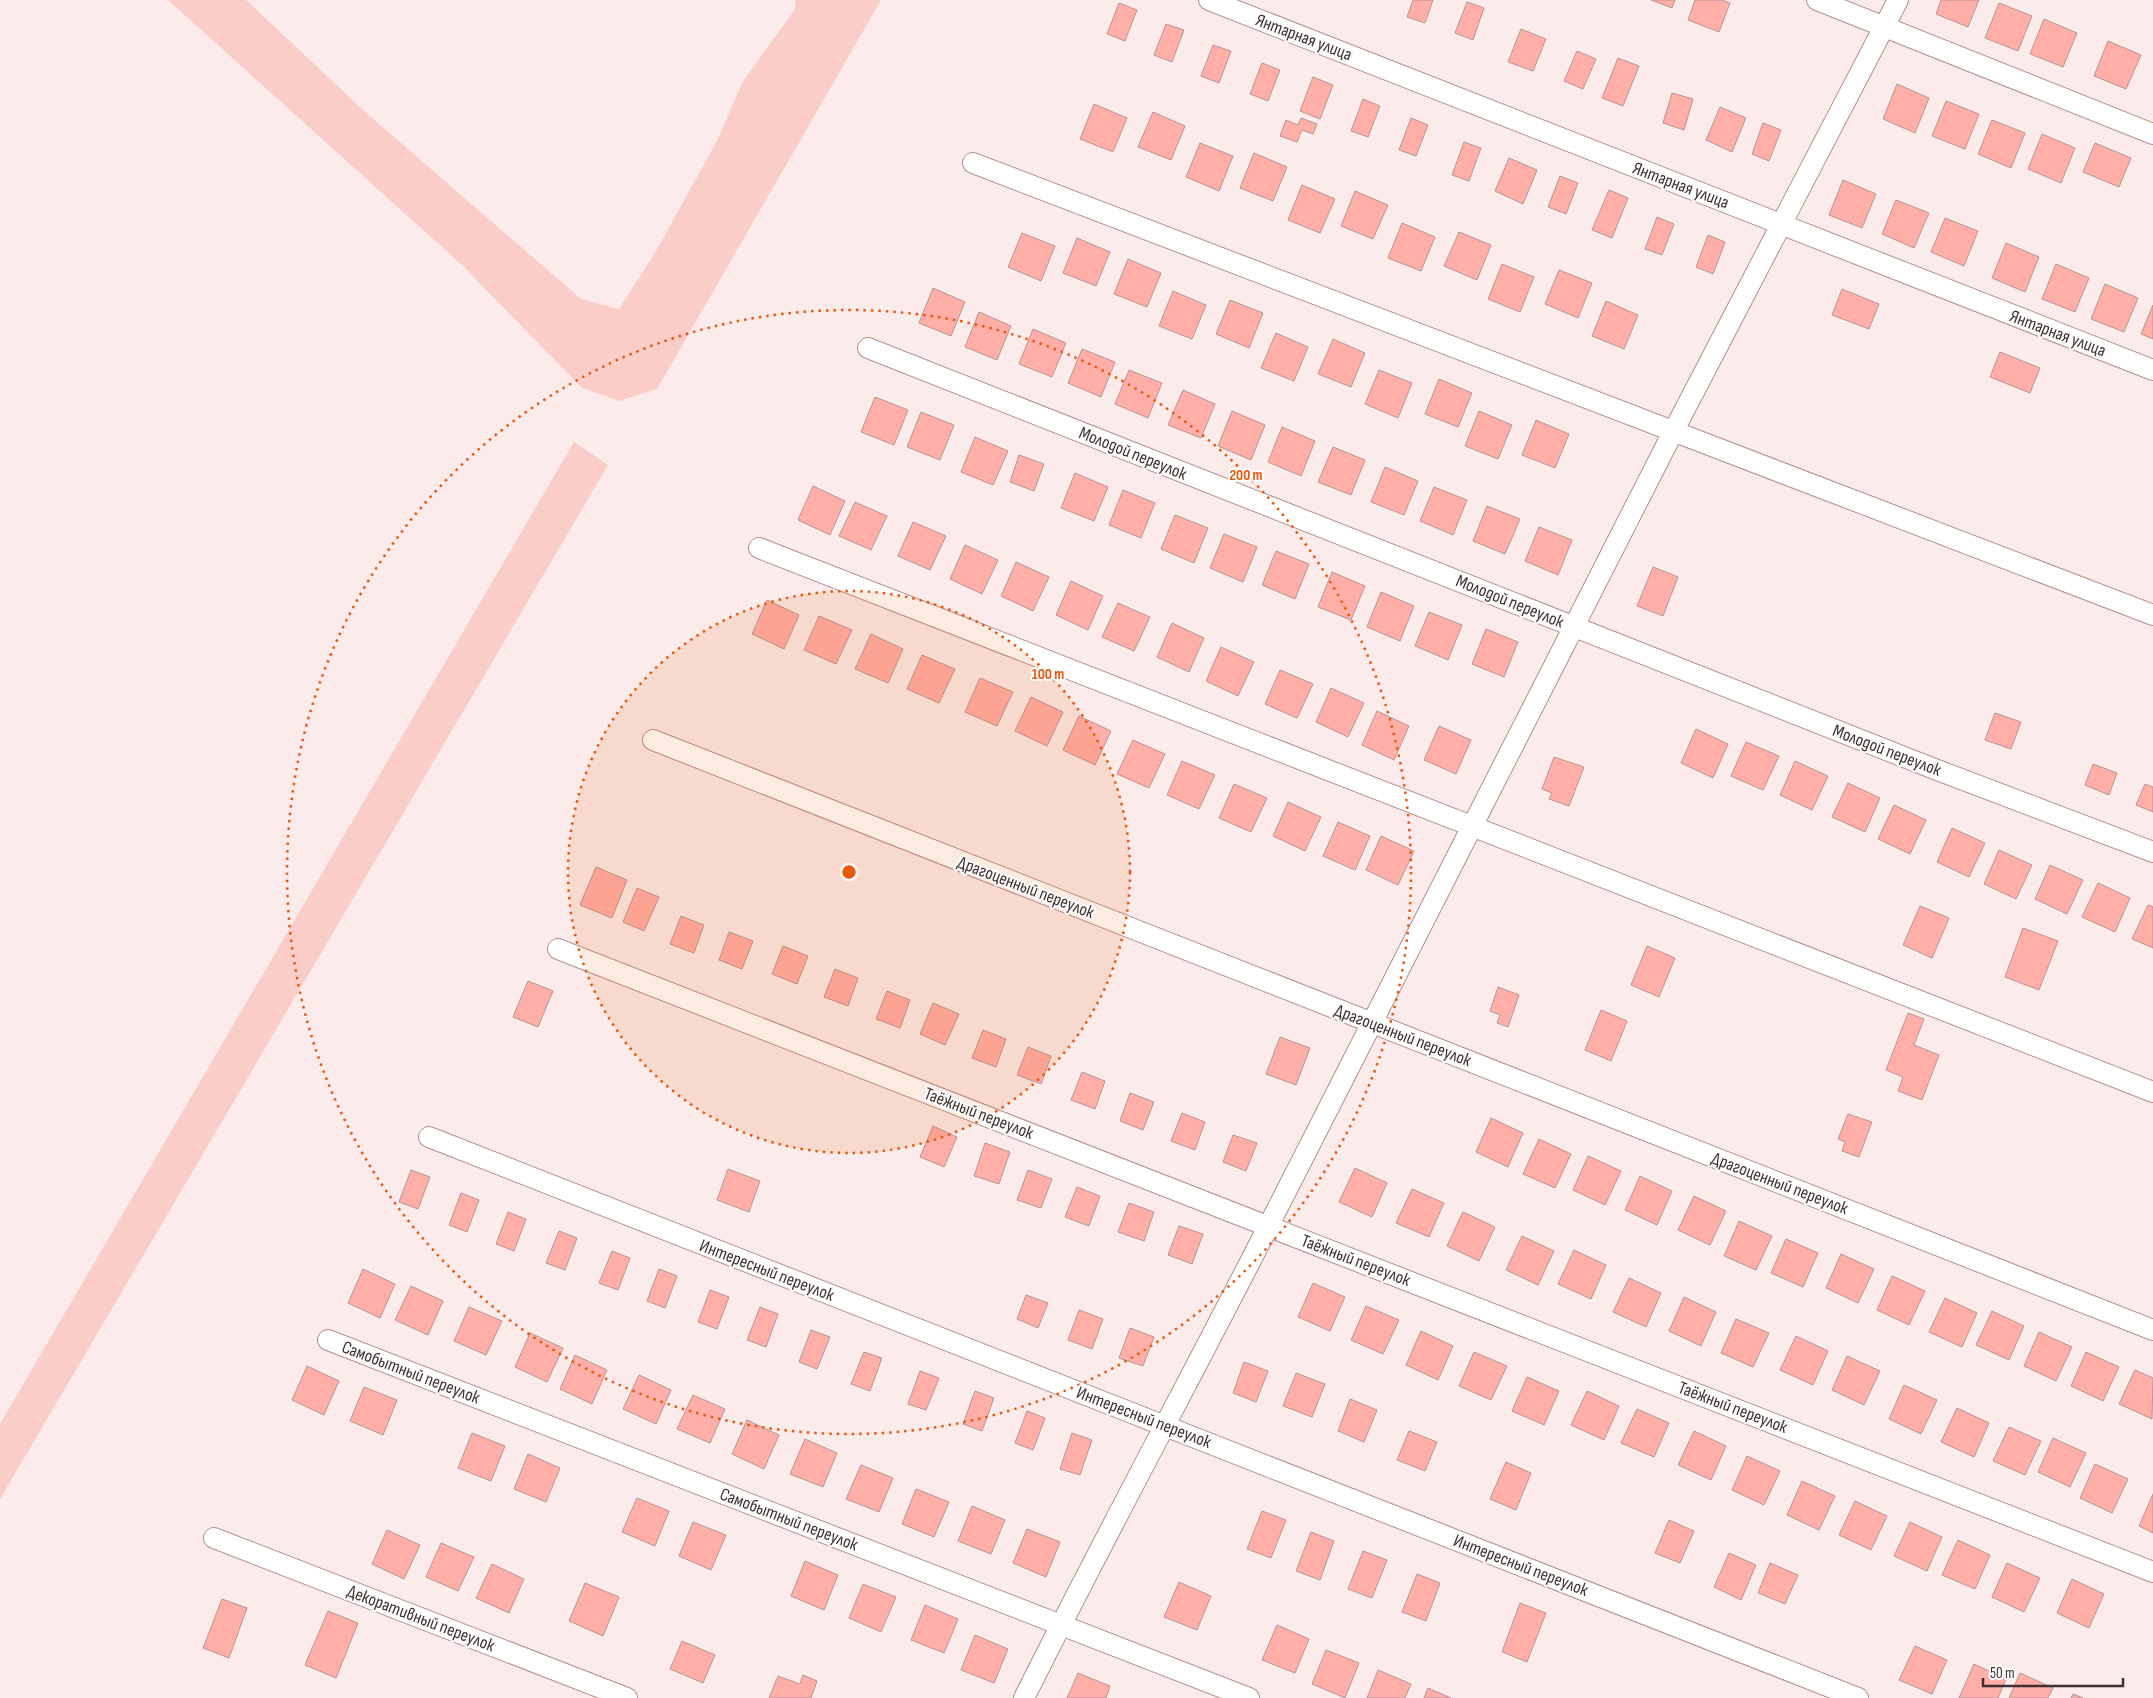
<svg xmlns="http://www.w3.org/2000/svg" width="2153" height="1698" viewBox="0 0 2153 1698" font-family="'Sofia Sans Condensed',sans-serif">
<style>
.green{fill:#fbcdc8}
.building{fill:#ffaea8;stroke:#b89592}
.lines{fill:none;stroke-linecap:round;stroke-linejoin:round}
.minor-casing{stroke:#b3908d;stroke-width:22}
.minor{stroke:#fff;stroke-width:20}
.ring{fill:none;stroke:#e8590c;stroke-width:2.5;stroke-dasharray:2.5 5}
.labels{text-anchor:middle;stroke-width:4;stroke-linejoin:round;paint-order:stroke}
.street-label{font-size:18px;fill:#403130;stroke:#fcfcfc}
.centre{fill:#e8590c;stroke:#fcfcfc;stroke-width:2.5}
.ring-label{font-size:15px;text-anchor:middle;font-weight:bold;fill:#e8590c;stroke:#fcfcfc;stroke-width:4;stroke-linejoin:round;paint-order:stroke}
</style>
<rect width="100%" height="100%" fill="#fbebea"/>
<path class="green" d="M168 0H246L364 111 581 299 619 309 656 251 718 139 742 83 795 9V0H881L657 389 619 401 581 387 463 266Z
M574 442 608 465 0 1499V1424Z"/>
<path class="building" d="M1413 0H1433L1425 23 1407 17Z
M1651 0H1675L1672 8Z
M1695 0H1722L1730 3 1719 32 1688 20Z
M1941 0H1979L1968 27 1936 14Z
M1467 2 1484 8 1473 40 1455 33Z
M1119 3 1137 10 1125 41 1107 34Z
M1999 3 2032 16 2018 51 1985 38Z
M2044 19 2077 33 2063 67 2030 54Z
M1166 24 1184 30 1172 62 1154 55Z
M1521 29 1546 39 1533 71 1508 62Z
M2108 41 2141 55 2126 89 2094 76Z
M1213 45 1231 51 1219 83 1201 76Z
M1577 51 1596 59 1583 89 1564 81Z
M1618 58 1639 66 1623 106 1602 98Z
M1262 63 1280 70 1268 101 1250 94Z
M1313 77 1333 85 1320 119 1300 111Z
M1897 84 1929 98 1915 133 1883 119Z
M1672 93 1693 99 1684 130 1663 123Z
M1363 99 1380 106 1368 137 1351 131Z
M1946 101 1979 114 1965 149 1932 136Z
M1094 104 1127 118 1113 152 1080 139Z
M1720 107 1746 118 1732 152 1706 140Z
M1153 112 1185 126 1171 160 1138 147Z
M1301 118 1317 124 1313 134 1302 130 1297 142 1280 136 1286 120 1298 125Z
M1411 118 1428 125 1416 156 1399 150Z
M1992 120 2025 133 2011 168 1978 154Z
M1763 123 1781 130 1769 161 1752 154Z
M2042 134 2075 148 2061 183 2028 169Z
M1464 142 1481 148 1469 181 1452 175Z
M1200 143 1233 156 1219 191 1186 177Z
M2095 143 2131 158 2119 187 2083 172Z
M1254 153 1287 167 1273 201 1240 188Z
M1509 158 1537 170 1523 204 1495 191Z
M1560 176 1578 183 1566 214 1548 207Z
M1843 180 1876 194 1862 228 1829 215Z
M1302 185 1335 199 1320 233 1288 220Z
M1609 190 1628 198 1612 238 1592 230Z
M1355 191 1388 205 1373 239 1341 226Z
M1896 200 1929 213 1914 248 1882 234Z
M1657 217 1674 224 1662 255 1645 249Z
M1945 218 1978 231 1964 266 1931 252Z
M1402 223 1435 237 1421 271 1388 258Z
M1459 232 1491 245 1477 280 1444 266Z
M1022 233 1055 246 1041 281 1008 267Z
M1708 235 1725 242 1713 274 1696 267Z
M1077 238 1110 252 1096 286 1063 273Z
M2006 243 2039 257 2025 292 1992 278Z
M1128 259 1161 273 1147 307 1114 294Z
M1502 264 1534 277 1520 312 1488 299Z
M2056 264 2089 278 2075 312 2042 299Z
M1559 270 1592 283 1578 318 1545 304Z
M2105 284 2138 298 2124 332 2091 319Z
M933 288 965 302 951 336 919 323Z
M1842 289 1879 304 1869 329 1832 315Z
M1173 291 1206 305 1192 339 1159 326Z
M1230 300 1263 313 1249 348 1216 334Z
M1606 301 1638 315 1624 349 1592 336Z
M2153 305V339L2141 334Z
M979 312 1011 326 997 360 965 347Z
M1033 329 1066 343 1052 377 1019 364Z
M1276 333 1308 347 1294 381 1261 368Z
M1333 339 1365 353 1351 387 1318 374Z
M1082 349 1115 362 1101 397 1068 383Z
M2000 352 2040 368 2030 393 1990 377Z
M1129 370 1162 383 1148 418 1115 404Z
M1379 370 1412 383 1398 418 1365 404Z
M1439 379 1472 393 1458 427 1425 414Z
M1183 390 1215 404 1201 438 1168 425Z
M875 397 908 410 894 445 861 432Z
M1232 411 1265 425 1251 460 1218 446Z
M1479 411 1512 425 1498 459 1465 446Z
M921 412 954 425 940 460 907 447Z
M1536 420 1569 434 1555 468 1522 455Z
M1282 427 1315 441 1301 476 1268 462Z
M975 437 1008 451 993 485 961 472Z
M1333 447 1365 460 1351 495 1318 482Z
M1019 455 1044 464 1034 491 1010 482Z
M1385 467 1418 481 1404 515 1371 502Z
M1075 473 1108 487 1094 521 1061 508Z
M813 486 845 501 830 535 798 520Z
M1434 487 1467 500 1453 535 1420 521Z
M1123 490 1155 503 1141 538 1109 525Z
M855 502 887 516 871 550 839 536Z
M1487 506 1520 519 1505 554 1473 541Z
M1175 515 1208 528 1194 563 1161 549Z
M913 522 946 536 930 570 898 556Z
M1539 527 1572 540 1558 575 1525 561Z
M1224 534 1257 547 1243 582 1210 568Z
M965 545 998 560 982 594 950 579Z
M1276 551 1309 564 1295 599 1262 585Z
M1016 562 1049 577 1033 611 1001 596Z
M1653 567 1678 577 1663 616 1637 606Z
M1332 572 1365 586 1351 620 1318 607Z
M1071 581 1103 596 1088 630 1056 615Z
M1381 592 1414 606 1400 641 1367 627Z
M767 600 799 615 784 649 752 634Z
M1118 603 1150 617 1134 651 1102 637Z
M1429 612 1462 625 1448 660 1415 646Z
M819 616 852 630 836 664 804 650Z
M1172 623 1204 638 1189 672 1157 657Z
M1486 629 1518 642 1504 677 1472 664Z
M871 634 903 649 888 683 855 669Z
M1221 647 1254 662 1238 696 1206 681Z
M922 655 955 669 939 703 907 689Z
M1280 670 1313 684 1297 718 1265 704Z
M980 678 1013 692 997 726 965 712Z
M1331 688 1364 703 1348 737 1316 722Z
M1031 697 1063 712 1047 746 1015 731Z
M1377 711 1409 726 1394 760 1362 745Z
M1995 713 2021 722 2011 749 1985 740Z
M1079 716 1111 731 1095 765 1063 750Z
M1439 726 1471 740 1456 774 1424 760Z
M1696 729 1728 744 1713 778 1681 763Z
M1133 740 1165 754 1149 788 1117 774Z
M1746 742 1779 756 1763 790 1731 776Z
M1554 757 1584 767 1569 806 1549 799 1552 793 1542 789Z
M1182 761 1215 775 1199 809 1167 795Z
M1795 761 1828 776 1812 810 1780 795Z
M2093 764 2117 773 2109 795 2085 785Z
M1848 783 1880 798 1865 832 1832 817Z
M1234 784 1267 798 1251 832 1219 818Z
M2145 784 2153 787V812L2136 805Z
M1288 802 1321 817 1305 851 1273 836Z
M1894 805 1926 820 1910 854 1878 839Z
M1338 822 1370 836 1355 870 1323 856Z
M1952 828 1985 843 1969 877 1937 862Z
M1381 836 1414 851 1398 885 1366 870Z
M1999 850 2032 865 2016 899 1984 884Z
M2050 865 2083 880 2067 914 2035 899Z
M596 867 627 880 612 918 580 905Z
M2098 883 2130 898 2115 932 2082 917Z
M637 888 659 897 644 931 623 922Z
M2148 905 2153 907V948L2132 939Z
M1920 906 1949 918 1932 958 1903 945Z
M681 916 704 925 694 953 670 944Z
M2023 928 2058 941 2039 990 2005 977Z
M729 932 753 941 742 969 719 960Z
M783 946 808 956 797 984 772 974Z
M1647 946 1675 958 1659 997 1631 985Z
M835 969 858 978 848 1006 824 997Z
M528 981 553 991 538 1027 513 1017Z
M1498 987 1519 995 1508 1027 1497 1023 1500 1015 1490 1011Z
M887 991 910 1000 900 1028 876 1019Z
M933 1003 959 1014 945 1045 920 1034Z
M1601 1010 1627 1021 1611 1061 1585 1050Z
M1908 1013 1924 1019 1914 1045 1939 1055 1922 1100 1898 1091 1903 1077 1886 1070Z
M983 1030 1006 1039 996 1067 972 1058Z
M1280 1037 1310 1048 1296 1085 1266 1074Z
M1028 1047 1051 1056 1041 1084 1017 1075Z
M1082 1072 1105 1081 1095 1109 1071 1100Z
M1130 1093 1154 1102 1143 1130 1120 1121Z
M1182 1113 1205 1122 1195 1150 1171 1141Z
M1848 1114 1872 1122 1859 1157 1842 1151 1845 1142 1838 1139Z
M1491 1118 1523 1133 1508 1167 1476 1152Z
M933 1126 957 1137 944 1167 920 1157Z
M1233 1135 1257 1143 1246 1171 1223 1162Z
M1539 1139 1571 1154 1555 1188 1523 1174Z
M985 1143 1010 1152 999 1184 974 1176Z
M1588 1156 1621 1171 1605 1205 1573 1190Z
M1355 1168 1387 1183 1372 1217 1339 1202Z
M728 1169 760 1181 749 1212 717 1200Z
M411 1170 430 1177 418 1209 399 1202Z
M1028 1170 1052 1179 1041 1208 1017 1200Z
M1640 1176 1672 1191 1657 1225 1625 1210Z
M1077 1187 1100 1196 1089 1226 1065 1217Z
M1412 1189 1444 1203 1429 1237 1396 1223Z
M461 1193 479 1200 467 1232 449 1225Z
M1694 1196 1726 1211 1710 1245 1678 1230Z
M1129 1203 1154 1212 1144 1241 1118 1232Z
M508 1212 526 1219 514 1251 496 1244Z
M1463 1212 1495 1227 1479 1261 1447 1246Z
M1739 1221 1772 1236 1756 1270 1724 1256Z
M1179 1226 1203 1234 1192 1264 1168 1255Z
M559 1231 577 1238 565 1270 546 1263Z
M1522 1236 1554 1251 1538 1285 1506 1270Z
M1786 1239 1818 1253 1803 1287 1771 1273Z
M1574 1250 1606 1265 1591 1299 1558 1284Z
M612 1251 630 1258 618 1290 599 1283Z
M1841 1254 1874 1269 1858 1303 1826 1288Z
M363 1269 395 1284 380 1318 348 1303Z
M659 1269 677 1276 665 1308 647 1301Z
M1892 1276 1925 1291 1909 1325 1877 1310Z
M1629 1278 1661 1293 1646 1327 1613 1312Z
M1313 1283 1345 1297 1330 1331 1298 1317Z
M411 1286 443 1301 428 1335 395 1320Z
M710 1290 729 1297 717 1329 698 1322Z
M1026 1295 1048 1303 1038 1328 1017 1319Z
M1684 1297 1716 1312 1701 1346 1669 1331Z
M1945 1298 1977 1313 1962 1347 1929 1332Z
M1366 1306 1399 1320 1383 1354 1351 1340Z
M469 1307 502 1321 486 1355 454 1341Z
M760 1307 778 1314 766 1347 747 1340Z
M1079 1310 1103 1319 1092 1349 1068 1340Z
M1992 1311 2024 1326 2009 1360 1976 1345Z
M1736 1319 1769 1333 1753 1367 1721 1353Z
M1130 1328 1154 1337 1143 1366 1119 1358Z
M811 1330 830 1337 817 1369 799 1362Z
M1421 1331 1453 1346 1438 1380 1406 1365Z
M2039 1332 2072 1347 2056 1381 2024 1366Z
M530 1333 563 1348 547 1382 515 1367Z
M1796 1336 1828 1351 1813 1385 1780 1370Z
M864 1352 882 1358 870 1391 851 1384Z
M1474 1352 1507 1366 1491 1400 1459 1386Z
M2086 1352 2119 1367 2103 1401 2071 1386Z
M575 1355 607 1370 592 1404 560 1389Z
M1847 1356 1880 1371 1864 1405 1832 1390Z
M1244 1362 1268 1371 1256 1402 1233 1393Z
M307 1366 339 1381 324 1415 292 1400Z
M2135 1370 2153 1378 2152 1419 2119 1404Z
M920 1371 939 1378 926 1410 908 1404Z
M1296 1373 1325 1384 1312 1417 1283 1406Z
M639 1375 671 1390 656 1424 623 1409Z
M1527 1377 1559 1391 1544 1425 1512 1411Z
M1904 1385 1937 1400 1921 1434 1889 1419Z
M364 1387 397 1400 383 1435 350 1421Z
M975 1391 994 1398 982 1431 963 1424Z
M1587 1391 1619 1406 1604 1440 1571 1425Z
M693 1395 725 1409 710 1443 677 1429Z
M1350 1399 1377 1410 1364 1442 1338 1431Z
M1957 1408 1989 1423 1974 1457 1941 1442Z
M1637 1409 1669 1423 1654 1457 1621 1443Z
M1027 1411 1045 1418 1033 1450 1015 1443Z
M747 1420 779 1435 764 1469 732 1454Z
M2009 1427 2041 1441 2025 1475 1993 1461Z
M1409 1431 1437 1442 1425 1471 1397 1460Z
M1694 1431 1726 1446 1711 1480 1678 1465Z
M472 1433 505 1446 491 1481 458 1468Z
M1072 1433 1092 1440 1080 1475 1060 1469Z
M2053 1438 2086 1453 2070 1487 2038 1472Z
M805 1439 837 1453 823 1487 790 1474Z
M528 1454 560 1468 546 1502 514 1489Z
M1747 1456 1780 1471 1764 1505 1732 1490Z
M1506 1462 1531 1473 1516 1510 1490 1499Z
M2095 1464 2128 1479 2112 1513 2080 1498Z
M861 1465 893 1478 879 1512 846 1499Z
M1802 1481 1835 1496 1819 1530 1787 1515Z
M916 1489 949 1502 934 1537 902 1524Z
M2153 1494V1533L2139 1526Z
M637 1498 669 1511 655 1546 622 1532Z
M1855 1501 1887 1516 1871 1550 1839 1535Z
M972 1506 1005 1520 991 1554 958 1541Z
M1262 1511 1286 1520 1271 1558 1247 1549Z
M1669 1520 1694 1531 1680 1563 1655 1553Z
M693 1522 726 1535 711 1570 679 1556Z
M1910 1522 1942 1537 1927 1571 1894 1556Z
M1027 1529 1060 1542 1046 1577 1013 1563Z
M387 1530 420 1545 404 1579 372 1564Z
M1311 1532 1334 1541 1320 1580 1296 1571Z
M1958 1540 1990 1555 1975 1589 1942 1575Z
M441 1543 474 1557 458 1591 426 1577Z
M1363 1551 1387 1560 1372 1598 1348 1589Z
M1729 1553 1756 1565 1741 1600 1714 1587Z
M805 1561 838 1575 824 1610 791 1596Z
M1770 1563 1798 1575 1785 1604 1758 1593Z
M2007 1563 2040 1578 2024 1612 1992 1597Z
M492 1564 524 1579 509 1613 476 1598Z
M1417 1574 1440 1583 1426 1621 1402 1612Z
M2072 1579 2104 1594 2089 1628 2057 1613Z
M1179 1582 1211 1596 1197 1630 1164 1617Z
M585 1583 619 1597 603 1636 569 1621Z
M863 1584 896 1597 881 1632 849 1618Z
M222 1599 247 1608 229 1658 203 1648Z
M1520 1603 1546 1613 1527 1662 1502 1652Z
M925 1605 958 1619 944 1653 911 1640Z
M328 1611 358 1623 336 1678 305 1665Z
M1277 1625 1309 1639 1295 1673 1262 1660Z
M975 1635 1008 1649 994 1683 961 1670Z
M682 1641 715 1655 703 1683 670 1669Z
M1915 1646 1947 1660 1932 1694 1899 1680Z
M1326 1650 1359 1663 1345 1698 1312 1684Z
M1974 1664 2006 1679 1998 1698H1959Z
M1378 1670 1411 1684 1405 1698H1367Z
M1078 1673 1110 1686 1106 1698H1067Z
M2020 1673 2053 1688 2048 1698H2009Z
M803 1675 817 1681 811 1698H769L778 1676 800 1684Z
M1428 1688 1451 1698H1424Z
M2073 1694 2083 1698H2071Z"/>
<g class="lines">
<defs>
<path id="minor" d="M1209 0 2153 370
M1817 0 2153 134
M973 163 2153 615
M868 348 1932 768 2153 852
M759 548 2153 1092
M653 740 2153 1330
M558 949 2153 1572
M429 1137 1858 1698
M328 1340 1249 1698
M214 1538 627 1698
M1024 1698C1104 1538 1190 1380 1271 1221 1405 959 1539 697 1672 434 1746 289 1823 145 1898 0"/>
</defs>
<use href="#minor" class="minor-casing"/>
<use href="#minor" class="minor"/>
</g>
<circle cx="849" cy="872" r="281" fill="#e8590c" fill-opacity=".12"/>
<g class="ring">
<circle cx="849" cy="872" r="281"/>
<circle cx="849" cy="872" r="562"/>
</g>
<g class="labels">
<g class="street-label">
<text transform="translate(1304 37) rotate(21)" y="6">Янтарная улица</text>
<text transform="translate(1681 185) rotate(21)" y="6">Янтарная улица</text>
<text transform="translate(2058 333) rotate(21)" y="6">Янтарная улица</text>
<text transform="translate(1133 453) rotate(22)" y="6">Молодой переулок</text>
<text transform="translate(1510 601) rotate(22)" y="6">Молодой переулок</text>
<text transform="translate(1887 750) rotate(21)" y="6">Молодой переулок</text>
<text transform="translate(1026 887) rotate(21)" y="6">Драгоценный переулок</text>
<text transform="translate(1403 1035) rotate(21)" y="6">Драгоценный переулок</text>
<text transform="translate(979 1113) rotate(21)" y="6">Таёжный переулок</text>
<text transform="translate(1780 1183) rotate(21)" y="6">Драгоценный переулок</text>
<text transform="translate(1356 1260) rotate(21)" y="6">Таёжный переулок</text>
<text transform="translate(767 1270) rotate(21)" y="6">Интересный переулок</text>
<text transform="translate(411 1372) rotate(21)" y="6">Самобытный переулок</text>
<text transform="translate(1733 1407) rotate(21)" y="6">Таёжный переулок</text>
<text transform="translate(1144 1417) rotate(21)" y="6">Интересный переулок</text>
<text transform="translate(789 1519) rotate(21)" y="6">Самобытный переулок</text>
<text transform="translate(1521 1565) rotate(21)" y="6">Интересный переулок</text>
<text transform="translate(421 1618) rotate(21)" y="6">Декоративный переулок</text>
</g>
</g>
<circle cx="849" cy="872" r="8" class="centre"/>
<g class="ring-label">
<text x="1246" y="480">200 m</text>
<text x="1048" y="679">100 m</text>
</g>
<path d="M1983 1678v8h140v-8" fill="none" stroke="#403130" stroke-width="2.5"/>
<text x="1990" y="1678" font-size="15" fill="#403130" stroke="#fcfcfc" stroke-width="4" paint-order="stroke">50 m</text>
</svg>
